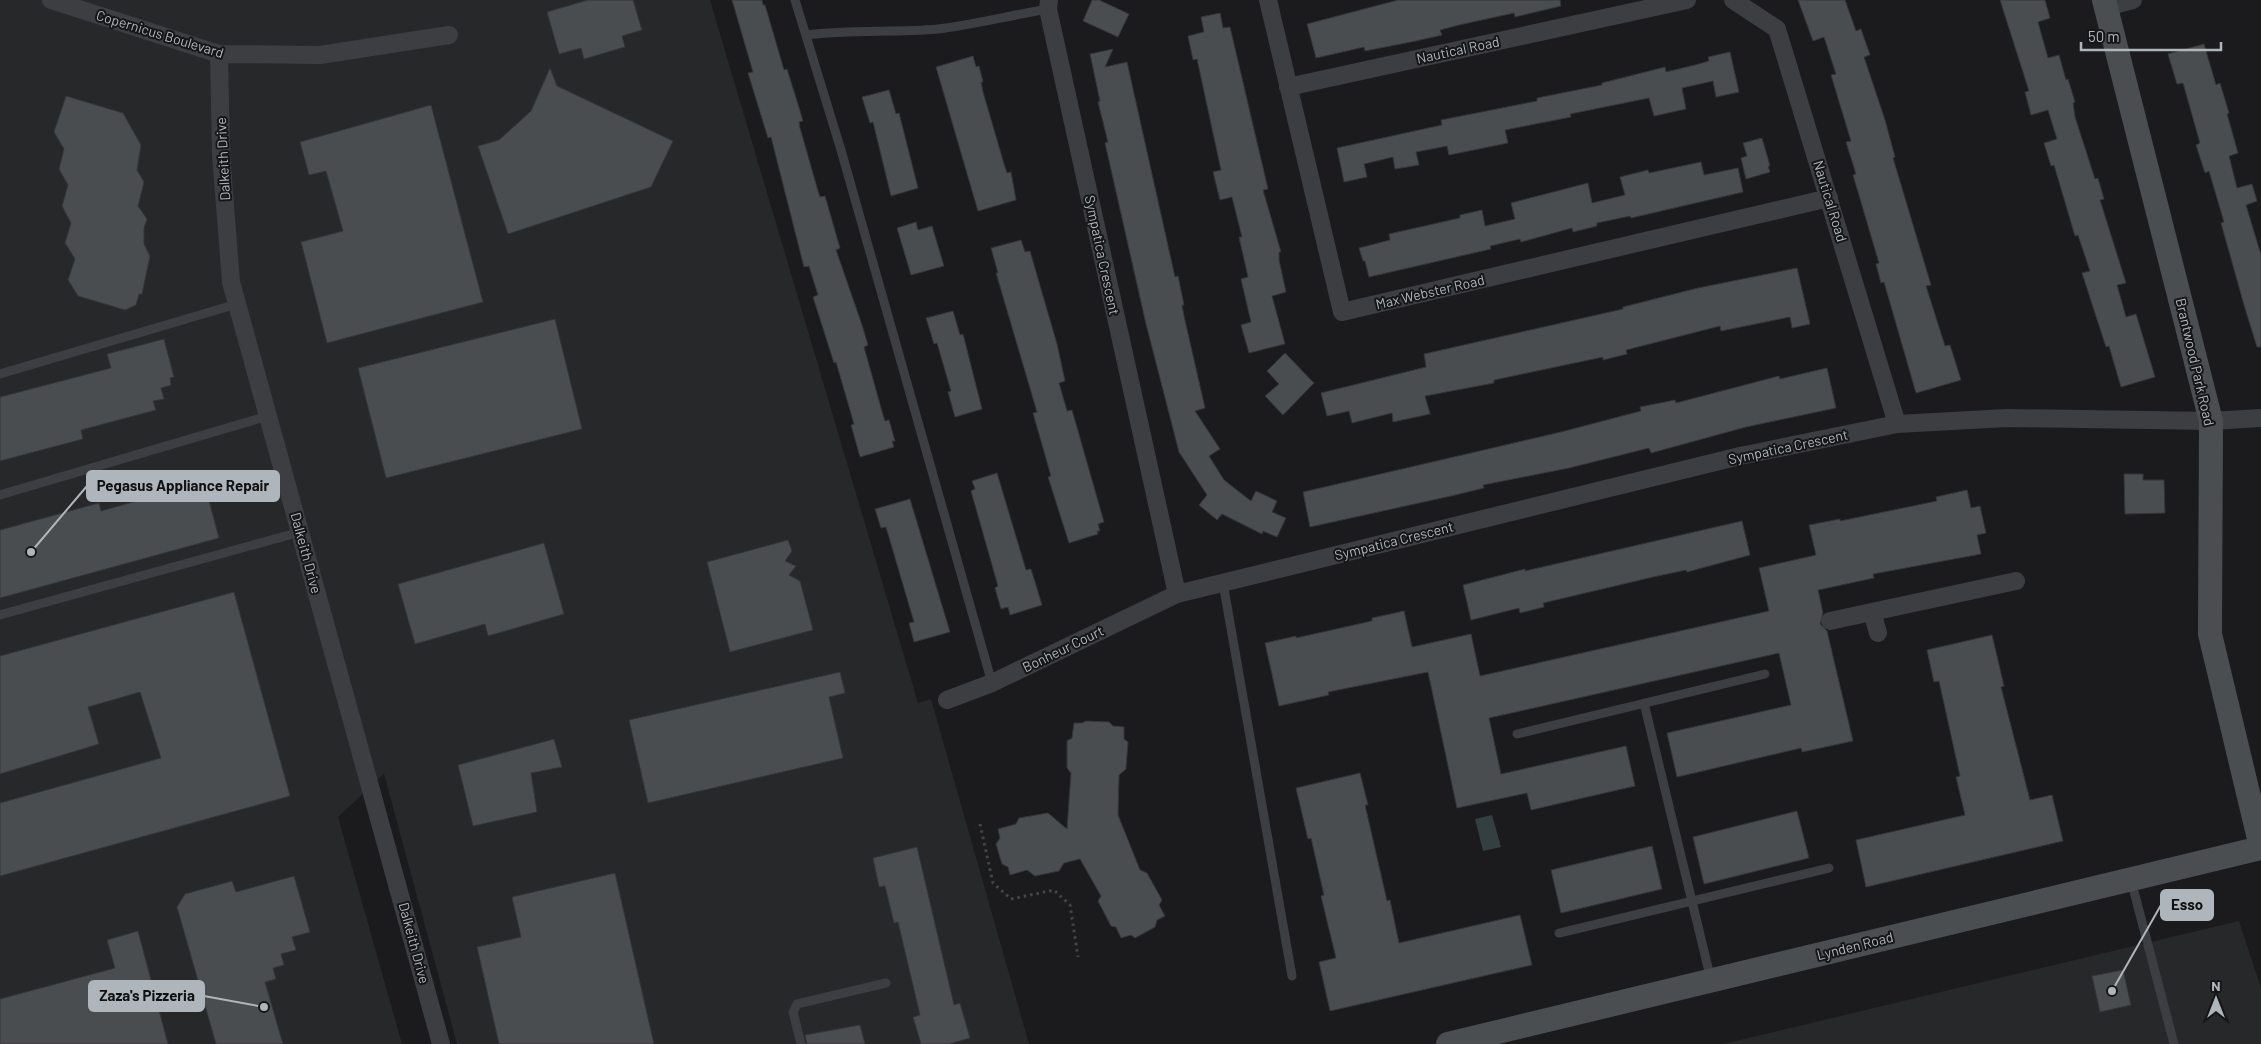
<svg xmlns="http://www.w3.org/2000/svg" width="2261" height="1044" viewBox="0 0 2261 1044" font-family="Barlow,sans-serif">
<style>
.built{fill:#27282a}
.water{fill:#343f42}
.building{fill:#4a4d4f;stroke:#353639}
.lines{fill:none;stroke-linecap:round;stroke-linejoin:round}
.path{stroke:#424649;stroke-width:3;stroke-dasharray:2.5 4;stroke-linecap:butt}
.lane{stroke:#3c3e42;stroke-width:9}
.street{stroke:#3c3e42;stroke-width:18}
.secondary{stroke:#4a4e51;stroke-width:24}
.labels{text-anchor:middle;stroke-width:4;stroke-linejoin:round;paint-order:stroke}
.street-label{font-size:14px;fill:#afb6bb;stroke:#161618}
.leader{fill:none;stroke:#afb6bb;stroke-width:2}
.callout-dot{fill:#afb6bb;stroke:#161618;stroke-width:2}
.callout{fill:#afb6bb;stroke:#afb6bb;stroke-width:2}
.callout-label{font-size:15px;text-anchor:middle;font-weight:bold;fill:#111}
</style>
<rect width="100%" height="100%" fill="#1b1b1d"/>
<path class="built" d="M0 0H710L918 703 931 699 1029 1044H457L384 774 338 817 402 1044H0Z
M2239 921 2261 988V1044H1723Z"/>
<path class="water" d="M1492 815 1501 847 1483 851 1475 819Z"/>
<path class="building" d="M588 0H633L642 30 622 36 625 47 584 59 581 48 559 54 547 12Z
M732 0H762L763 5H765L784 70 787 69 797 101 803 121 799 122 800 128 818 191 820 197 825 196 840 248 836 250 862 325 868 345 864 347 883 415 885 421 889 420 895 441H892L894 447 860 457 851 425 854 424 836 362 834 363 813 297 818 295 809 266 804 267 771 137 768 138 748 73 753 72Z
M1092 0H1099L1129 14 1118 37 1083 21Z
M1398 0H1560L1561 6 1515 17 1514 13 1459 25 1440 30 1442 35 1416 41 1365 51 1364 47 1316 58 1307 24Z
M1798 0H1845L1856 31 1861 29 1870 55 1864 57 1885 120 1895 157 1893 158 1931 285 1926 286 1945 346 1950 345 1961 380 1916 393 1884 282 1881 283 1876 264 1879 263 1853 175 1856 174 1846 142 1851 141 1831 75 1836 74 1824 37 1813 41Z
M2000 0H2045L2050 18 2038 22 2048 58 2059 55 2066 80 2068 79 2075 102 2073 103 2075 117 2095 179 2098 178 2104 199 2100 200 2126 283 2117 285 2126 317 2136 314 2155 377 2121 387 2109 346 2106 347 2082 273 2090 271 2078 235 2075 236 2054 165 2051 166 2044 143 2057 139 2048 110 2031 115 2025 92 2029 91Z
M1220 13 1223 28 1230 27 1238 61 1268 189 1263 190 1281 252H1279V260L1286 292 1272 296 1285 344 1249 353 1241 325 1251 322 1241 279 1248 277 1239 237H1242L1232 197 1220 200 1213 172 1221 170 1197 59 1193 60 1188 36 1204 32 1201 17Z
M2204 44 2216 85 2220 83 2229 113 2227 114 2238 153 2229 156 2237 188 2252 184 2257 201 2246 205 2261 255V347H2257L2244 305 2221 223 2224 222 2209 171 2205 173 2196 145 2200 143 2183 83 2177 84 2168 54Z
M1113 49 1105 67 1127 62 1175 277 1178 276 1184 305H1182L1184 316 1205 408 1195 411 1220 449 1209 456 1224 480 1251 501 1256 491 1277 501 1272 512 1286 518 1277 537 1263 531 1262 534 1222 514 1217 520 1199 505 1207 495 1179 452 1146 324 1105 143 1108 142 1098 102 1100 101 1090 54Z
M1730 52 1739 92 1716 97 1713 81 1682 88 1686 109 1654 116 1649 98 1570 114 1571 117 1505 130 1508 143 1449 155 1447 146 1416 152 1419 165 1395 169 1393 157 1364 164 1367 177 1344 182 1337 148 1442 125 1441 120 1537 101V98L1602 85V83L1665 67 1666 72 1695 65 1709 61 1708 57Z
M973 56 976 67 979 66 983 82H981L983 92 1004 164 1007 173 1011 172 1016 200 978 211 936 67Z
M550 68 557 86 673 141 651 187 508 234 478 146 499 140 531 111Z
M889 90 896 114 899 113 918 188 891 196 873 122 870 123 862 97Z
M66 96 123 113 141 145 137 170 144 182 138 206 147 219 144 228V244L150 256 142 294H139L136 305 125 310 78 296 68 280 75 259 65 243 71 223 62 206 68 185 59 169 64 149 54 132Z
M431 105 483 302 327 343 301 242 343 231 326 171 309 175 300 142Z
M1762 138 1770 166H1768L1770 172 1746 179 1741 158 1747 156 1743 143Z
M1701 162 1704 175 1738 168 1743 192 1631 218 1630 216 1597 223V226L1573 232 1572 228 1521 242 1520 239 1490 246 1491 249 1369 277 1365 261H1363L1359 248 1390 240 1389 234 1460 218V215L1482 210 1485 226 1515 219 1511 203 1588 183 1592 203 1625 195 1620 177 1648 170 1649 173Z
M916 222 918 230 932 226 944 266 911 275 897 228Z
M1021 240 1025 252 1030 251 1057 344 1065 381 1059 383 1067 411 1072 410 1104 522 1098 524 1100 531H1097L1098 534 1069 543 1048 477 1051 476 1033 413 1037 412 996 273H998L991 248Z
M1797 268 1810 324 1792 328 1790 317 1721 331 1720 326 1626 350 1627 354 1603 360V357L1494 380V383L1425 396 1430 414 1393 422 1392 413 1352 423 1349 411 1327 416 1321 393 1426 367 1424 354 1623 309V307L1698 288Z
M953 311 960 335 963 334 982 409 955 417 948 392 951 391 937 343 934 344 926 318Z
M555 319 582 429 386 478 358 368Z
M164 339 174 377 170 378 171 385 161 388 164 399 153 401 156 410 81 430 83 439 0 461V397L111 368 107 354Z
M1285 353 1314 383 1283 415 1265 396 1279 384 1267 371Z
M1827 368 1836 408 1746 427 1651 453 1649 448 1569 468 1483 485 1484 488 1451 496 1310 527 1303 492 1561 432 1641 411 1640 407 1675 400 1676 403 1779 376 1780 379Z
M997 473 1026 570 1031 569 1042 605 1010 615 1008 607 1001 609 995 588 998 586 971 491 975 489 972 481Z
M2124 474H2143V480H2164L2165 513 2125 514Z
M204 482 219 538 0 598V530L99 503 101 511Z
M1967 490 1971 508 1980 506 1986 533 1977 535 1981 554 1873 574 1874 578 1818 590 1823 613 1820 624 1827 631 1853 741 1802 752 1801 748 1677 777 1667 733 1791 705 1779 653 1489 718 1501 774 1626 746 1635 786 1531 810 1527 793 1457 808 1428 672 1328 692 1329 695 1279 706 1265 643 1296 636V638L1372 621V618L1404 611 1412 647 1471 634 1480 676 1769 611 1759 568 1816 555 1809 525 1840 519V521L1937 501 1936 497Z
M910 499 950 632 914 642 909 623 914 622 886 527 881 528 875 509Z
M1742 521 1750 555 1687 572 1686 570 1653 577 1543 603 1544 607 1520 613 1519 608 1471 620 1463 585 1525 569V571Z
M788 540 792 551 785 561 796 566 789 575 800 581 813 630 730 652 707 562Z
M544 543 564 614 488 636 485 624 415 644 398 584Z
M234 592 290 796 0 876V803L161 758 140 692 88 707 99 744 0 774V656Z
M1992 635 2004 686 2001 687 2030 800 2052 795 2063 841 1866 887 1856 840 1965 815 1956 777 1960 776 1939 681 1934 682 1927 650Z
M840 672 845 693 829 697 843 758 648 803 629 720Z
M1086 721 1109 722 1113 726 1124 727V739L1128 742 1126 769 1119 775 1118 815 1140 870 1147 873 1162 900 1159 905 1165 916 1157 920 1155 927 1135 938 1131 935 1121 938 1116 927 1111 926 1098 901 1101 896 1080 859 1064 863 1059 871 1035 876 1027 870 1010 875 1008 867 1002 864 996 844 1000 838 998 829 1016 824 1019 818 1048 813 1067 829 1071 773 1067 768V741L1072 738 1074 723H1082Z
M554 739 562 767 531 773 537 812 473 826 458 765Z
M1360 773 1368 805H1365L1387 901 1390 900 1399 943 1520 915 1532 965 1330 1011 1319 962 1336 958 1321 896 1324 895 1311 838 1308 839 1296 788Z
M1797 811 1809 858 1704 884 1693 837Z
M1652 846 1662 889 1561 913 1551 870Z
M917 847 954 1005 960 1003 970 1038 949 1044H921L913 1017 920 1015 898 922 894 923 885 886 879 887 873 858Z
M615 873 654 1044H499L477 947 521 937 512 897Z
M294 876 310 932 292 937 296 950 281 954 284 965 273 968 276 979 265 982 283 1044H216L177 907 185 894 232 881 236 892Z
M138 931 168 1044H0V999L115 968 107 940Z
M2123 970 2131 1005 2100 1012 2092 976Z
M860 1025 865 1044H807L805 1035Z"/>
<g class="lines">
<path class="path" d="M980 824 993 883 1011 899 1054 890 1070 905 1078 957"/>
<path class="lane" d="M795 0 841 150 992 683
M807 35C850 29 894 33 938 29 974 25 1011 15 1048 9
M0 374 237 304
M0 495 268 416
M1223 583 1292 976
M0 615 300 532
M1644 703 1711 980
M1517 734 1765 674
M2131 880 2174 1044
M1559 933 1829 868
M801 1044 793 1012 797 1004 886 983"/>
<path class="street" d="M51 0 219 54 320 55 449 35
M1049 0 1048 9 1177 594
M1268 0 1342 312 1829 198
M1733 0 1777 29 1897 424
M2106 7 2133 0
M219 54 221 154 231 282 441 1044
M1288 87 1687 0
M1872 612 1878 633
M1830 621 2016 581
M947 700 992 683 1177 594 1740 456 1897 424 2007 418 2211 421 2261 418"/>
<path class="secondary" d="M2104 0 2211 421 2210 634 2261 847
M1448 1044 2261 848"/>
</g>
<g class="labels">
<g class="street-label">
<text transform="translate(160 34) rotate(17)" y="5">Copernicus Boulevard</text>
<text transform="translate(1458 50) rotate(-12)" y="5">Nautical Road</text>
<text transform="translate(223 159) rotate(-93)" y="5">Dalkeith Drive</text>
<text transform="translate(1830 201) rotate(73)" y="5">Nautical Road</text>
<text transform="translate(1102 255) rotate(78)" y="5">Sympatica Crescent</text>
<text transform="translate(1430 292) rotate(-13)" y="5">Max Webster Road</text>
<text transform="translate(2195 362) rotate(77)" y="5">Brantwood Park Road</text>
<text transform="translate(1788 447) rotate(-12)" y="5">Sympatica Crescent</text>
<text transform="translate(1394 541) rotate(-14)" y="5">Sympatica Crescent</text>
<text transform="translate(306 553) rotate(75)" y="5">Dalkeith Drive</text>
<text transform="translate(1063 649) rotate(-26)" y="5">Bonheur Court</text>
<text transform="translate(414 943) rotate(75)" y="5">Dalkeith Drive</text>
<text transform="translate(1855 946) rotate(-14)" y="5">Lynden Road</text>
</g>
</g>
<path class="leader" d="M31 552L87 486M2112 991L2161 905M264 1007L204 996"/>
<g class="callout-dot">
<circle cx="31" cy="552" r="5"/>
<circle cx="2112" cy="991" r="5"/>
<circle cx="264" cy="1007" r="5"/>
</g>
<g class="callout">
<rect x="87" y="471" width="192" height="30" rx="5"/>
<rect x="2161" y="890" width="52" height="30" rx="5"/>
<rect x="89" y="981" width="115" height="30" rx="5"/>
</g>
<g class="callout-label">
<text x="183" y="491">Pegasus Appliance Repair</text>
<text x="2187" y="910">Esso</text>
<text x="147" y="1001">Zaza's Pizzeria</text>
</g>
<g transform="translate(2216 999)" stroke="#161618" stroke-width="4" paint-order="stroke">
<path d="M0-4L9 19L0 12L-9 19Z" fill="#afb6bb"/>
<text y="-8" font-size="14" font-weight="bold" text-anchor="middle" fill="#afb6bb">N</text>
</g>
<path d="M2081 42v8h140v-8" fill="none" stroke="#afb6bb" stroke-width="2.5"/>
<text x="2088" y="42" font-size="15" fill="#afb6bb" stroke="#161618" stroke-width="4" paint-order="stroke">50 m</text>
</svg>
